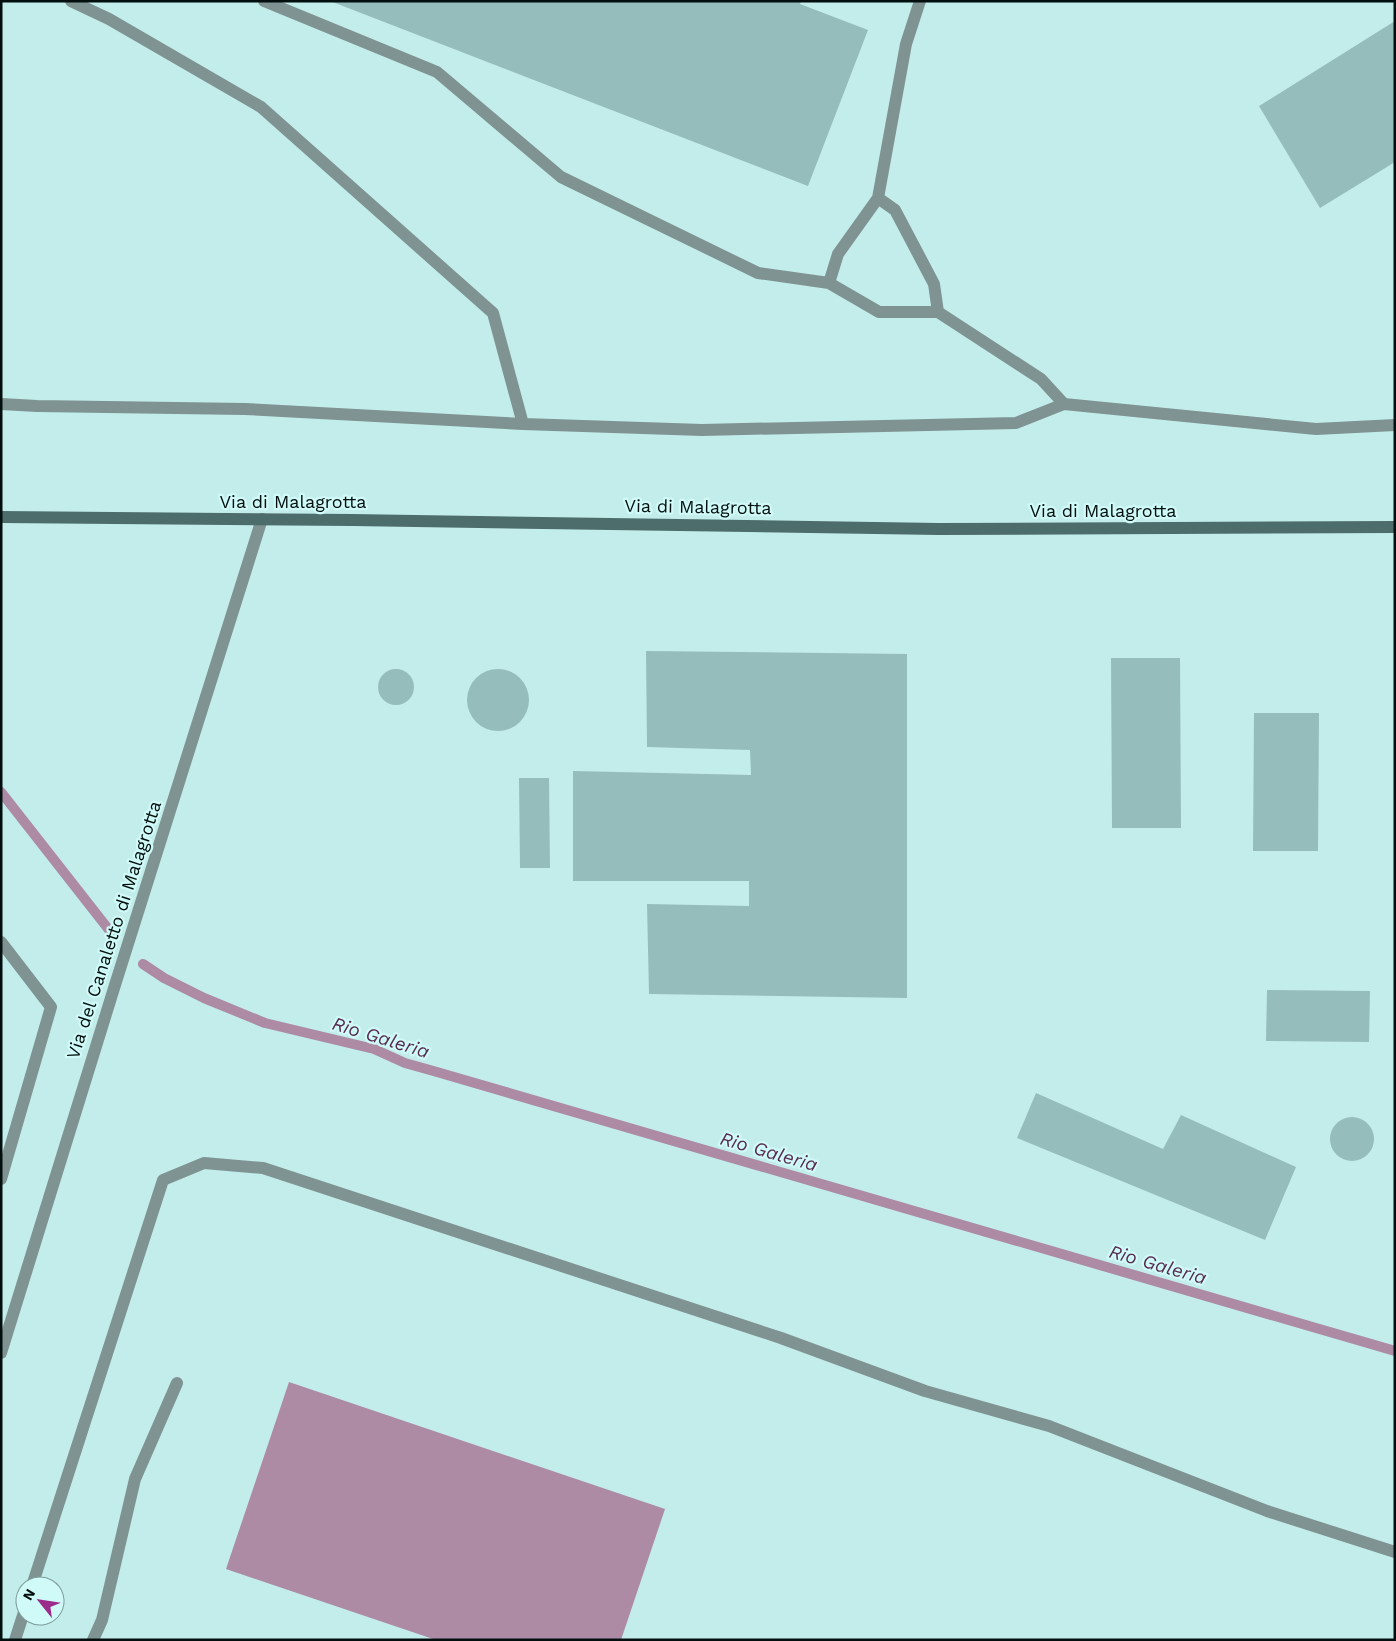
<svg xmlns="http://www.w3.org/2000/svg" width="1396" height="1641" viewBox="0 0 1396 1641" font-family="'Work Sans',sans-serif">
<style>
.water{fill:#ad8ba5}
.lines{fill:none;stroke-linecap:round;stroke-linejoin:round}
.stream{stroke:#ad8ba5;stroke-width:10}
.building{fill:#95bdbb}
.lane{stroke:#7e9392;stroke-width:12}
.street{stroke:#7e9392;stroke-width:12}
.secondary{stroke:#4d6d6c;stroke-width:12}
.labels{text-anchor:middle;stroke-width:4.5;stroke-linejoin:round;paint-order:stroke}
.street-label{font-size:18px;fill:#020f0e;stroke:#d0faf8}
.water-label{font-size:19px;font-style:italic;fill:#582b50;stroke:#d0faf8}
</style>
<rect width="100%" height="100%" fill="#c3edeb"/>
<path class="water" d="M289 1382 665 1509 621 1640H436L226 1569Z"/>
<g class="lines">
<path class="stream" d="M1 792 113 935
M143 964 164 978 204 998 265 1023 374 1049 405 1063 437 1072 1395 1351"/>
</g>
<path class="building" d="M330 1H801L800 4 868 30 808 186Z
M1395 21V162L1320 208 1259 106Z
M646 651 907 654V998L649 994 647 904 749 906V881H573V771L751 775 750 750 647 747Z
M1111 658H1180L1181 828H1112Z
M378 687a18 18 0 1 1 36 0a18 18 0 1 1-36 0Z
M467 700a31 31 0 1 1 62 0a31 31 0 1 1-62 0Z
M1254 713H1319L1318 851H1253Z
M519 778H549L550 868H520Z
M1267 990 1370 991 1369 1042 1266 1041Z
M1036 1093 1163 1149 1181 1115 1296 1167 1265 1240 1017 1138Z
M1330 1139a22 22 0 1 1 44 0a22 22 0 1 1-44 0Z"/>
<g class="lines">
<path class="lane" d="M71 1 109 19 261 107 493 313 523 424
M264 1 437 72 561 177 758 273 829 283 879 312H938L1041 379 1064 404
M878 198 895 210 934 284 938 312
M829 283 838 254 878 198 906 44 920 1
M1 404 37 406 245 409 523 424 702 430 1016 423 1064 404 1316 429 1395 425
M1 942 51 1007 1 1179
M32 1586 163 1180 204 1163 263 1168 781 1338 925 1391 1049 1426 1267 1511 1395 1552
M15 1640 25 1609
M93 1640 102 1620 135 1479 177 1383"/>
<path class="street" d="M1 1353 115 985 262 519"/>
<path class="secondary" d="M1 517 352 520 939 529 1395 527"/>
</g>
<g class="labels">
<g class="street-label">
<text x="293" y="508">Via di Malagrotta</text>
<text transform="translate(698 507) rotate(1)" y="6">Via di Malagrotta</text>
<text x="1103" y="517">Via di Malagrotta</text>
<text transform="translate(114 930) rotate(-72)" y="6">Via del Canaletto di Malagrotta</text>
</g>
<g class="water-label">
<text transform="translate(381 1037) rotate(17)" y="7">Rio Galeria</text>
<text transform="translate(769 1151) rotate(16)" y="7">Rio Galeria</text>
<text transform="translate(1158 1264) rotate(16)" y="7">Rio Galeria</text>
</g>
</g>
<rect width="1396" height="1641" fill="none" stroke="#020f0e" stroke-width="5"/>
<g transform="translate(40 1601) rotate(300)"><circle r="24" fill="#d0faf8" stroke="#7e9c9a"/>
<path d="M0-4L9 19L0 12L-9 19Z" fill="#9b2c8b"/>
<text y="-8" font-size="14" font-weight="bold" text-anchor="middle" fill="#020f0e">N</text>
</g>
</svg>
